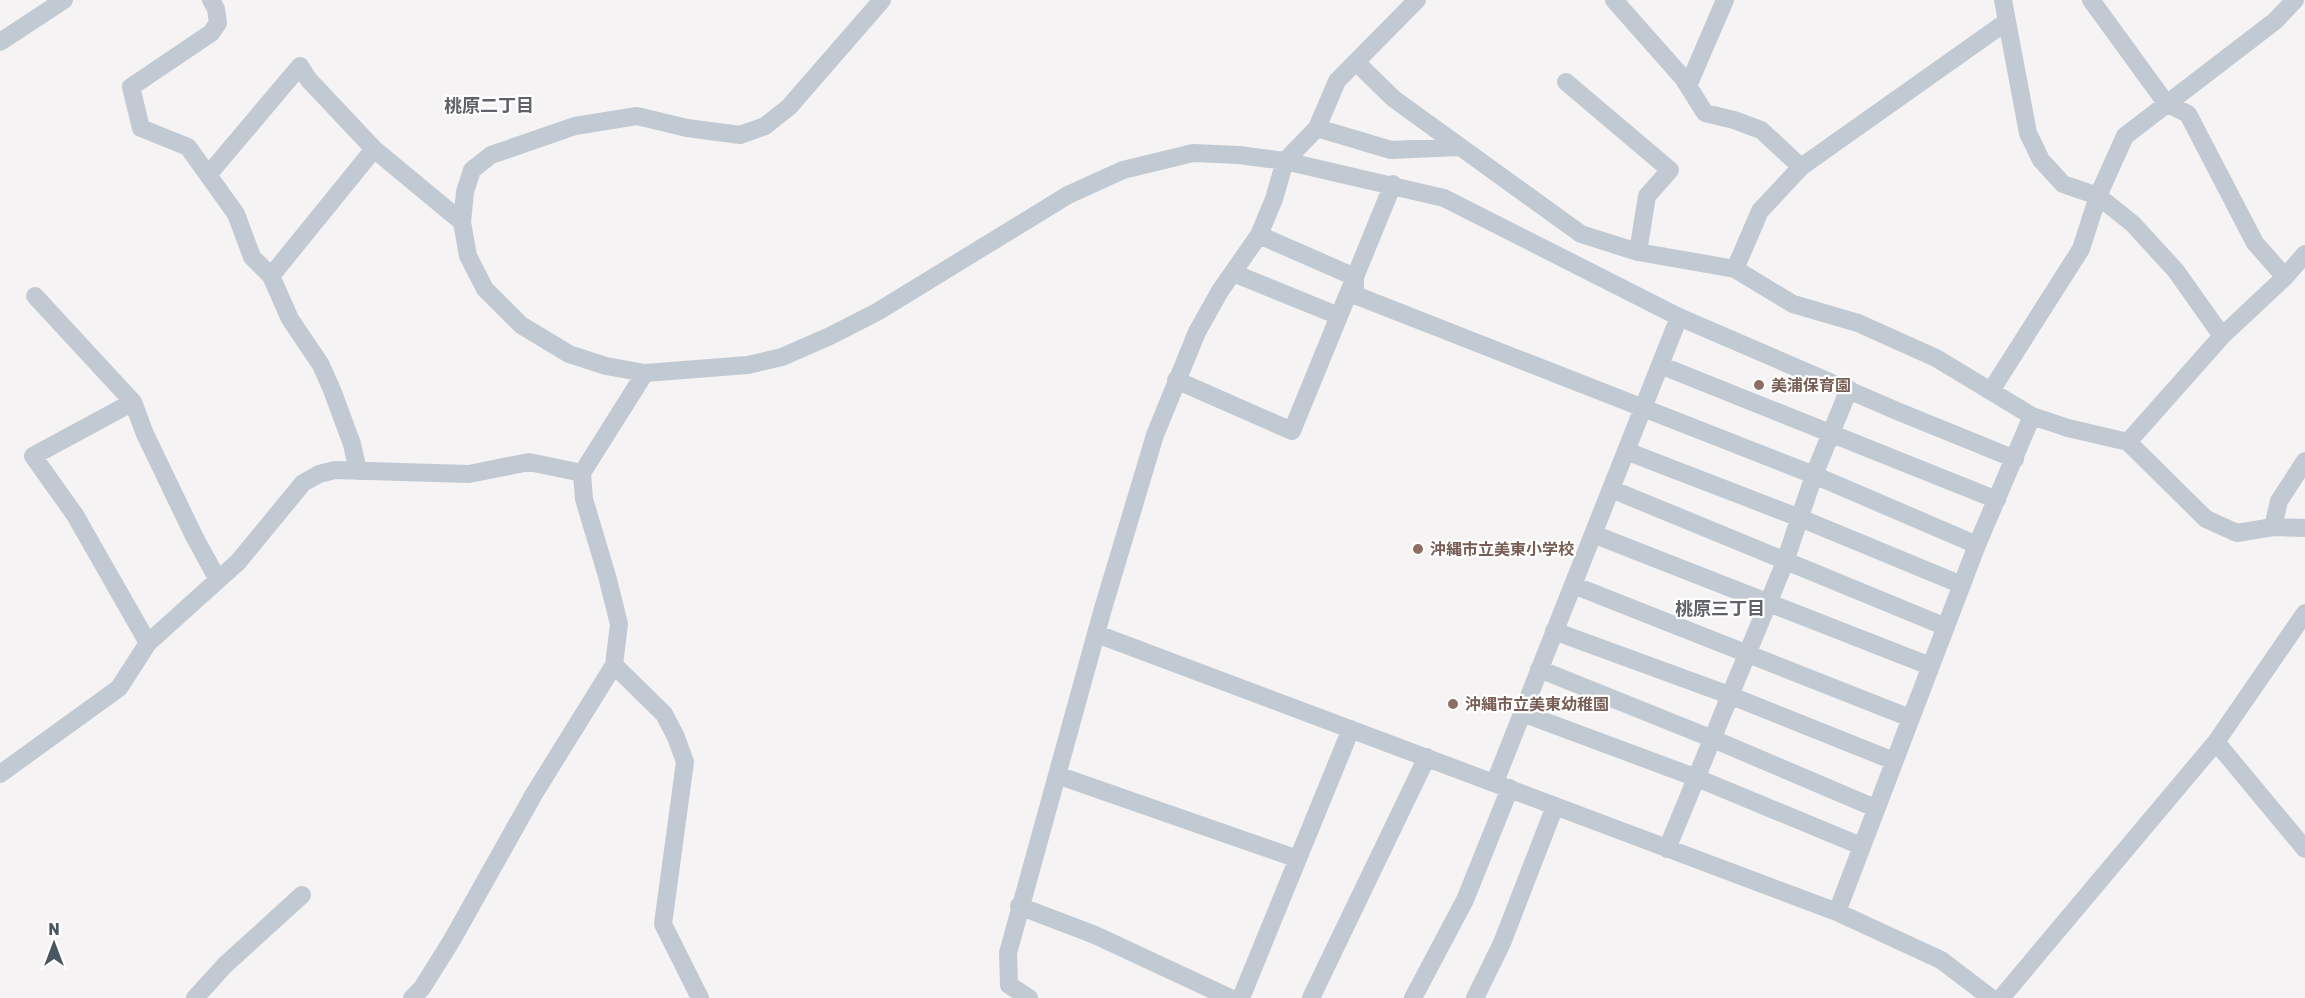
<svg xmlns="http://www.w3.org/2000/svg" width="2305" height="998" viewBox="0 0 2305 998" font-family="Rubik,'Noto Sans JP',sans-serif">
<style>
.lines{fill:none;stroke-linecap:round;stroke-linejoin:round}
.minor{stroke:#c1cad2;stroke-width:18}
.education-dot{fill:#8d6e63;stroke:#fff;stroke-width:2}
.labels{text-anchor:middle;stroke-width:4.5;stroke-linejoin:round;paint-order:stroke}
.education-label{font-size:16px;font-weight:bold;fill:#785e54;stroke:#fff;text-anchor:start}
.neighbourhood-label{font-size:18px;font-weight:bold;fill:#5f6368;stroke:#fff}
</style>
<rect width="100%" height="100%" fill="#f5f3f3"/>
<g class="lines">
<path class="minor" d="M211 0 216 9 218 23 211 33 131 87 141 128 188 147 236 214 252 257 271 276
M882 0 789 107 765 126 740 135 687 128 637 116 575 126 491 155 472 170 465 192 462 222 468 256 485 289 521 325 569 354 606 366 645 373 748 365 782 357 830 336 877 312 1068 195 1123 170 1193 153 1239 155 1285 161 1444 198 1679 317 1897 411 2015 459
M1614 0 1683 78 1705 113 1734 120 1761 130 1801 167
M2003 0 2028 133 2041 160 2063 184 2098 196 2133 224 2176 271 2222 336
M2091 0 2166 103 2188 114 2255 243 2285 277
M0 42 64 0
M1357 63 1394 99 1581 234 1638 252 1735 269 1793 304 1858 323 1936 358 2032 416 2068 428 2128 442 2206 519 2237 533 2273 527 2305 528
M1566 82 1670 170 1647 196 1638 252
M1688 86 1725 0
M1317 128 1391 150 1458 147
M208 175 300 66 309 80 374 149 462 222
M1259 235 1355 277V295L1814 475 1977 545
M1735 269 1760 211 1801 167 2006 22
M1233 273 1339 316
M35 296 133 402 145 434 194 536 218 580
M1660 365 1997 500
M1176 380 1292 431 1393 184
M1992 389 2081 249 2098 196 2125 136 2275 21 2295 0
M133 402 33 456 75 515 148 643
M2128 442 2222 336 2285 277 2305 254
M1626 451 1800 518 1962 585
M358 471 352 444 332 390 321 365 290 319 271 276 374 149
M1611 489 1946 627
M2273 527 2279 501 2305 461
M1593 534 1930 666
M1573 585 1910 718
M1554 631 1729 695 1894 761
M1097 634 1837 912 1941 960 1991 998
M614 665 664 714 676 737 685 762 663 924 700 998
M1539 669 1713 739 1875 808
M1522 713 1697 778 1861 846
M2216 742 2305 849
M0 774 119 688 148 643 238 562 303 483 319 474 335 470 469 474 529 462 582 473
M1057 775 1298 859
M1495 782 1679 317
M1667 849 1785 562 1814 475 1849 389
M1019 906 1095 935 1230 998
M1837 912 1977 545 2032 416
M195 998 225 965 302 895
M412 998 422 988 452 940 534 794 614 665 619 624 607 576 584 499 582 473 645 373
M1029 998 1009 985 1008 953 1102 612 1155 435 1197 332 1220 291 1259 235 1274 199 1285 161 1317 128 1337 81 1417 0
M1241 998 1351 729
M1311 998 1427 757
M1413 998 1465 900 1510 788
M1475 998 1502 943 1555 806
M2001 998 2216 742 2305 613"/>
</g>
<g class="education-dot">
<circle cx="1759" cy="385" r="6"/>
<circle cx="1418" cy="549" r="6"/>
<circle cx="1453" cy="704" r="6"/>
</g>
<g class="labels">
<g class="education-label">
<text x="1771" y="391">美浦保育園</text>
<text x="1430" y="555">沖縄市立美東小学校</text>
<text x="1465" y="710">沖縄市立美東幼稚園</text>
</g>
<g class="neighbourhood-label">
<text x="489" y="112">桃原二丁目</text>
<text x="1720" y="615">桃原三丁目</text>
</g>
</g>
<g transform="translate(54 944)" stroke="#ffffff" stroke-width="4.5" paint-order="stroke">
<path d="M0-4.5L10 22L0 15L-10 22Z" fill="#4a5661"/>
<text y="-9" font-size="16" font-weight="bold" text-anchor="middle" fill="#4a5661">N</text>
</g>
</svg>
